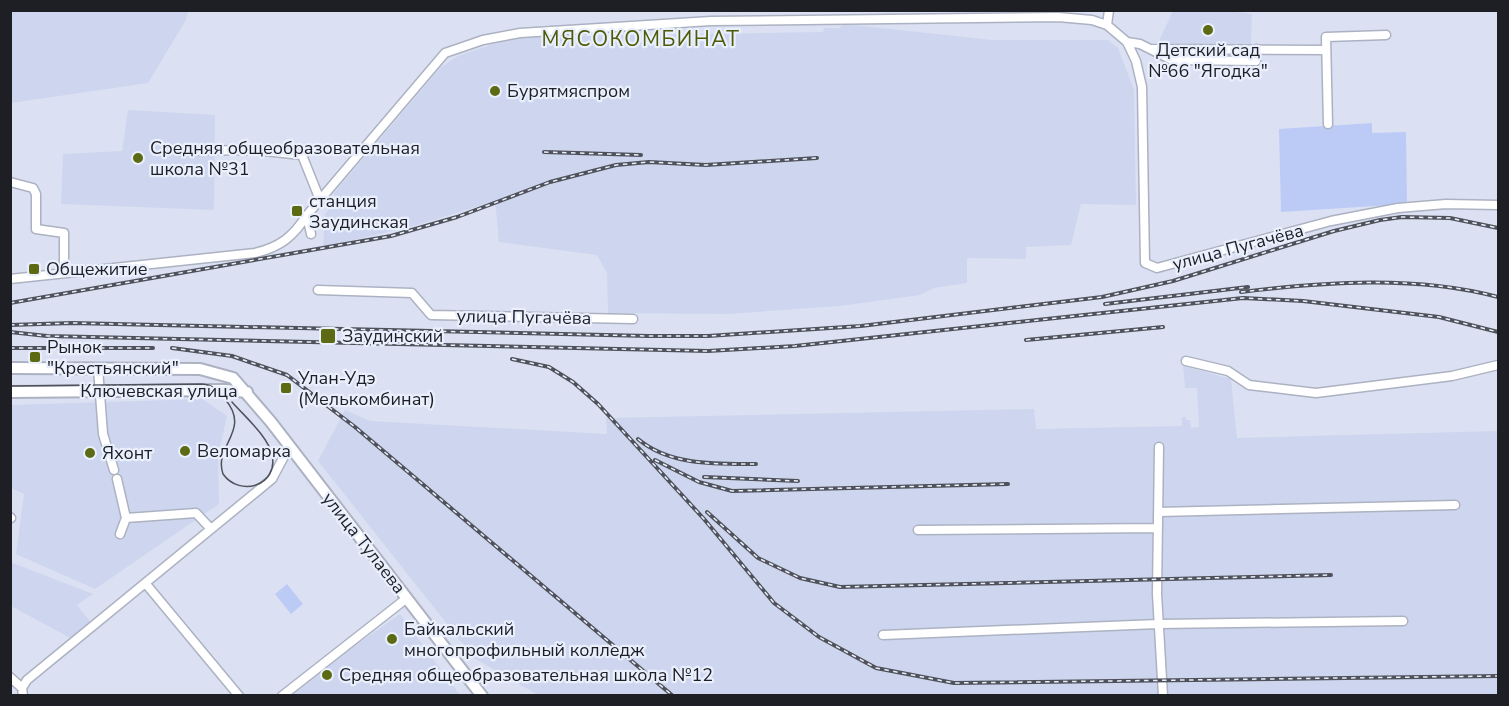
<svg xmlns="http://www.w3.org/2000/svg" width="1509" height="706" viewBox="0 0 1509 706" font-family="'Nunito Sans',sans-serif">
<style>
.built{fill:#cdd6ee}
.pitch{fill:#bccbf6}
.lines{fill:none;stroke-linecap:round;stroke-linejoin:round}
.minor-casing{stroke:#acb2c2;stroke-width:11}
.major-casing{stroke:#acb2c2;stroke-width:14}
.minor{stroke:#fff;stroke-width:8}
.major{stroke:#fff;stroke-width:10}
.tram{stroke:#4f525b;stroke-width:1.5}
.rail-casing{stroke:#4f525b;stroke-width:4}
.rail{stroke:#e9effd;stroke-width:1.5;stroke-dasharray:4.5;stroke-linecap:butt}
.poi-dot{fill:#5c6a13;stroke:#e9effd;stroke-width:2}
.labels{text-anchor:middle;stroke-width:4.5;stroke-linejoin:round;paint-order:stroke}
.poi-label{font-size:18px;fill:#1d1f25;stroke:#e9effd;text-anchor:start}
.street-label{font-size:18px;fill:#1d1f25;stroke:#e9effd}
.quarter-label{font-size:21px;letter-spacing:1.5px;fill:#4e5a07;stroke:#e9effd}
</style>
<rect width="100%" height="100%" fill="#dbe1f3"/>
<path class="built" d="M11 10H188V11L186 20 148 83 11 103Z
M1218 10 1252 14 1251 46 1157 45 1173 11Z
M844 24 992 40H1108L1118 48 1134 90 1136 205 1081 204 1071 245 1026 247V259L967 258V283L934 288 920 295 840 306 728 314 608 313 607 273 597 255 499 242 495 201 414 226 323 247 325 214 338 198 333 194 441 67 458 56 514 37 823 32 824 28H839Z
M128 110 215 115 214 210 61 204 63 154 122 151Z
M1183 366 1231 379 1237 438 1498 431V695H538L474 658 318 461 345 410 370 421 607 434 606 418 1034 409 1036 429 1182 426V417H1186V420H1190L1191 428 1199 427 1197 388H1185Z
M202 399 227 416 218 456 219 504 95 589 16 554 24 494 11 488 10 405Z
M10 562 93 594 77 605 92 624 72 639 11 606Z
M400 614 460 695 288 696 297 687Z"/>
<path class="pitch" d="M1372 123V133L1406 132 1407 204 1281 212 1279 129Z
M287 584 303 604 291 614 275 594Z"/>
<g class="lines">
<defs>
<path id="minor" d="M1107 25 1109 10
M1127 42 1140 44 1172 60 1256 61 1257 49
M1151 49 1326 50
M1328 124 1326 37 1386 35
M180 151 255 150 302 155 320 200
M10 182 33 188 36 194V229L64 233V273
M307 215 311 234
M10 279 255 253C280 247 293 237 307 215L445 53 483 40 520 33 711 21 1058 17 1092 20 1107 25 1127 42 1136 61 1142 87 1145 263 1157 268 1331 221 1398 208 1446 204 1498 205
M318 290 412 293 431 315 633 319
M1186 361 1228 371 1249 385 1316 393 1452 376 1498 365
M98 368 103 434 114 470
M1159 447 1157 594 1163 696
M117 479 126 518 120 534
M1158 512 1455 505
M10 517 11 518
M126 518 196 513 211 529
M918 530 1157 528
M146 584 239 696
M883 635 1158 624 1403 621
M10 677 22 688 23 696
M22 688 27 680 272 479 289 447
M282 696 407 598"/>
<path id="major" d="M10 368 200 369 233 378 271 422 482 696
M10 392 224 390 247 392"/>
</defs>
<use href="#minor" class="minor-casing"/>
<use href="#major" class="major-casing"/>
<use href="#minor" class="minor"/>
<use href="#major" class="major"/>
<path class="tram" d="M10 386 202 384C214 385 218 390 225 399 252 431 213 445 223 474 240 498 279 485 272 455 268 436 245 417 232 402"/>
<defs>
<path id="rail" d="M544 152 641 155
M1241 292C1325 282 1415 275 1498 297
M10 303 391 236 457 217 550 182 616 165 649 162 706 165 817 158
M1105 304 1248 287
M10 325 72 323 649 336H708L861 326 1102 297 1173 281 1334 231 1380 220 1402 217 1450 218 1498 228
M10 332 47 336 708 351 795 346 1243 298 1303 301 1439 317 1498 332
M1026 340 1163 327
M10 348H153
M172 348 232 356 287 375 355 427 673 696
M512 359 549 367 573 382 598 404 704 519 774 603 819 637 876 668 954 683 1498 676
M638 439C670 466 717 464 756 464
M655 460 699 482 732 491 1008 484
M704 477 798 481
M707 512 758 558 800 578 840 587 1331 575"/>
</defs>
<use href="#rail" class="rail-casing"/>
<use href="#rail" class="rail"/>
</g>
<g class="poi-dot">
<circle cx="1208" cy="30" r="6"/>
<circle cx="495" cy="91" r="6"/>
<circle cx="138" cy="158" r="6"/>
<rect x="291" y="205" width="12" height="12" rx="3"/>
<rect x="28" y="263" width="12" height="12" rx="3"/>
<rect x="320" y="328" width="16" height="16" rx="3"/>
<rect x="29" y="351" width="12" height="12" rx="3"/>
<rect x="280" y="382" width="12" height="12" rx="3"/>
<circle cx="185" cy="451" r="6"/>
<circle cx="90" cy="453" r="6"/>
<circle cx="392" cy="639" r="6"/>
<circle cx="327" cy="675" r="6"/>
</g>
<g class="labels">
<g class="poi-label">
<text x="1208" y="56" text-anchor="middle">Детский сад<tspan x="1208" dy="21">№66 "Ягодка"</tspan></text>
<text x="507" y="97">Бурятмяспром</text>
<text x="150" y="154">Средняя общеобразовательная<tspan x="150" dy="21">школа №31</tspan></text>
<text x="309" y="207">станция<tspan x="309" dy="21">Заудинская</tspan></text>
<text x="46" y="275">Общежитие</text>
<text x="342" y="342">Заудинский</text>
<text x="47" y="353">Рынок<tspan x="47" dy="21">"Крестьянский"</tspan></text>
<text x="298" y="384">Улан-Удэ<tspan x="298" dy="21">(Мелькомбинат)</tspan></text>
<text x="197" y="457">Веломарка</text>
<text x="102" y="459">Яхонт</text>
<text x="404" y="635">Байкальский<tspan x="404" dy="21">многопрофильный колледж</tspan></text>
<text x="339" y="681">Средняя общеобразовательная школа №12</text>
</g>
<g class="street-label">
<text transform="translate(1238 247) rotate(-15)" y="6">улица Пугачёва</text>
<text transform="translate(524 317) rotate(1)" y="6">улица Пугачёва</text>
<text x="159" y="397">Ключевская улица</text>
<text transform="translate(364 543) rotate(52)" y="6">улица Тулаева</text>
</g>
<g class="quarter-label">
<text x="641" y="46">МЯСОКОМБИНАТ</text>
</g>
</g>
<rect width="1509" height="706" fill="none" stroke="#1d1f25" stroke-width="24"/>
</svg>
